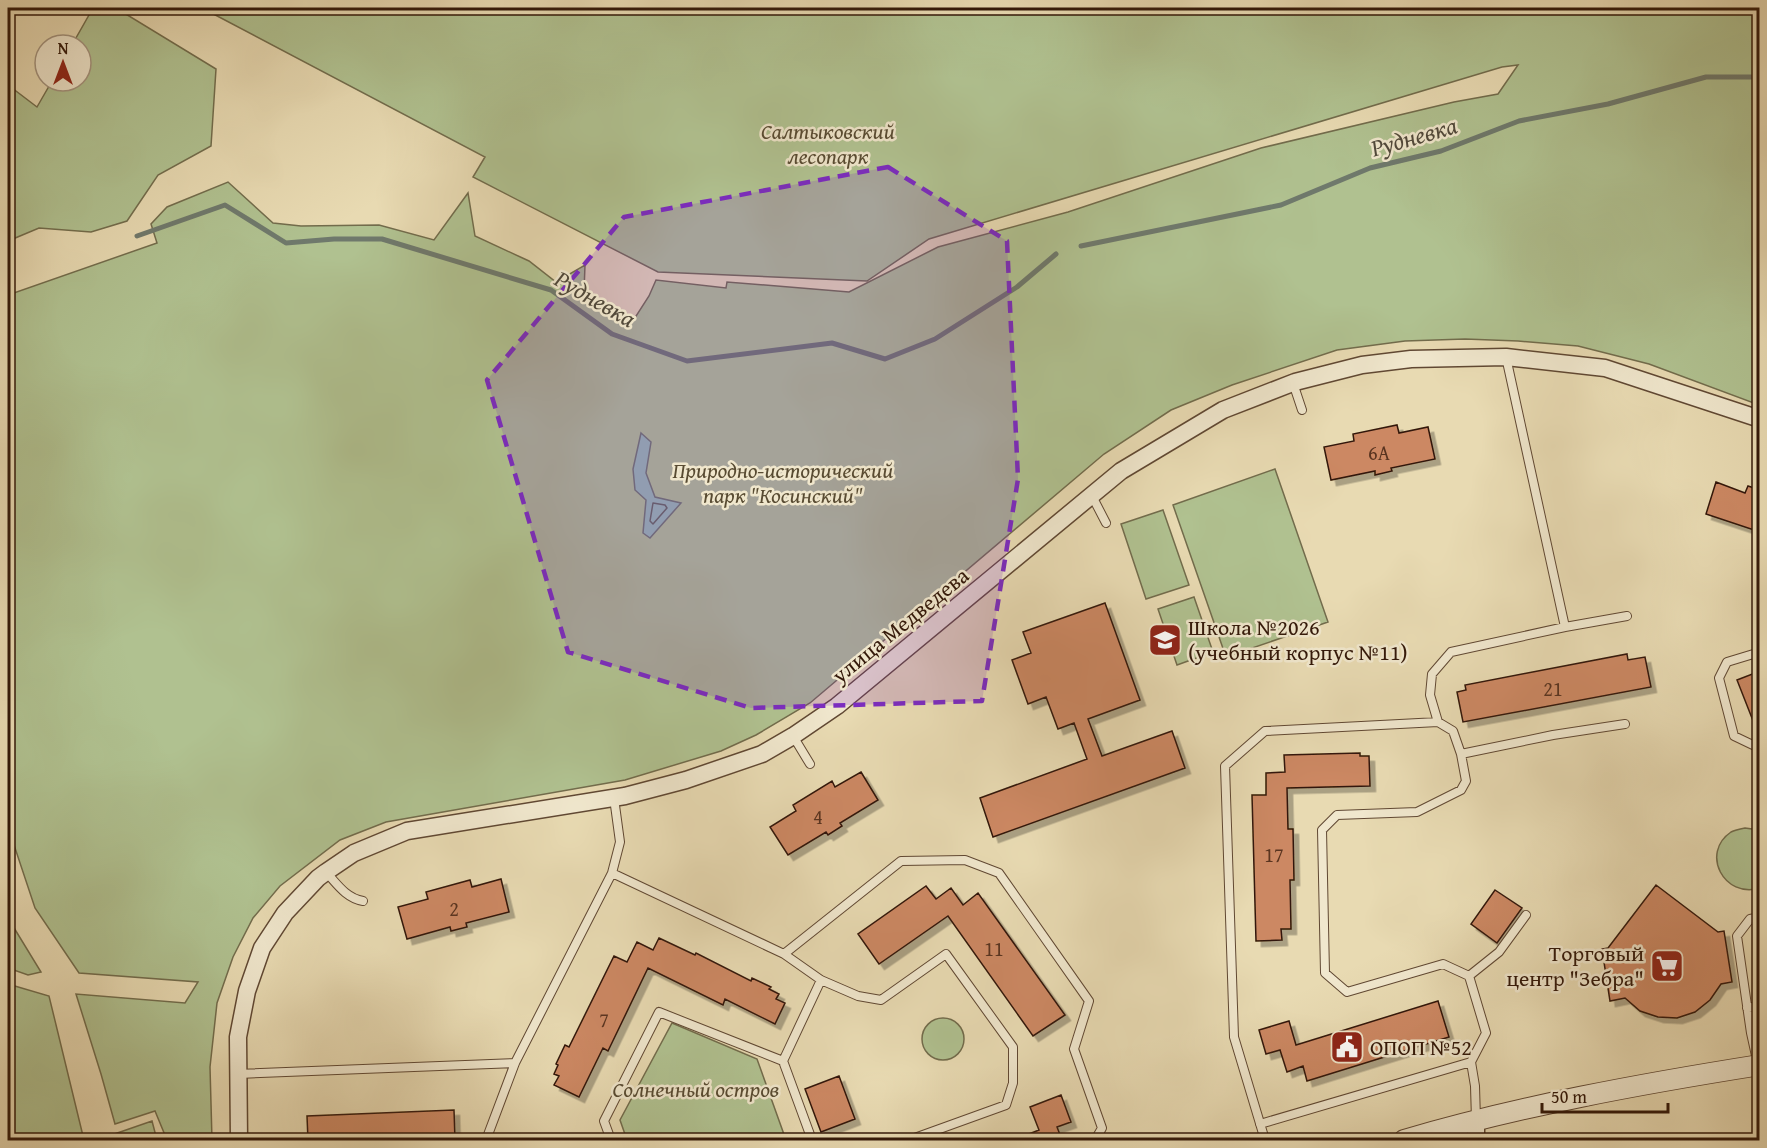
<svg xmlns="http://www.w3.org/2000/svg" width="1767" height="1148" viewBox="0 0 1767 1148" font-family="'Gentium Book Plus',serif">
<style>
.green{fill:#b0c190;stroke:#726c4c;stroke-width:1.5}
.water{fill:#97baae;stroke:#6f796c;stroke-width:1.5}
.lines{fill:none;stroke-linecap:round;stroke-linejoin:round}
.shore{stroke:#65695c;stroke-width:1.5}
.stream{stroke:#6f796c;stroke-width:5}
.building{fill:#cc8864;stroke:#331809;stroke-width:1.5;filter:url(#shadow)}
.service-casing{stroke:#604833;stroke-width:10}
.minor-casing{stroke:#604833;stroke-width:19}
.tertiary-casing{stroke:#604833;stroke-width:22}
.service{stroke:#f0e7cd;stroke-width:8}
.minor{stroke:#f0e7cd;stroke-width:16}
.tertiary{stroke:#f0e7cd;stroke-width:20}
.marked{fill:#7b2cbf;fill-opacity:0.2;stroke:#7b2cbf;stroke-width:4.5;stroke-dasharray:12 8;stroke-linejoin:round}
.labels{text-anchor:middle;stroke-width:5;stroke-linejoin:round;paint-order:stroke}
.number-label{font-size:20px;fill:#593420}
.park-label{font-size:22px;font-style:italic;fill:#584b32;stroke:#f0e7cd}
.street-label{font-size:22px;fill:#331809;stroke:#f0e7cd}
.poi-label{font-size:22px;fill:#331809;stroke:#f0e7cd;text-anchor:start}
.water-label{font-size:24px;font-style:italic;fill:#51493b;stroke:#f0e7cd}
</style>
<defs>
<filter id="shadow"><feDropShadow dx="5.5" dy="5.5" stdDeviation="0" flood-color="#0004"/></filter>
</defs>
<rect width="100%" height="100%" fill="#e8dab2"/>
<filter id="stains"><feTurbulence type="fractalNoise" baseFrequency=".00333" numOctaves="4"/><feColorMatrix values="0 0 0 0 .2 0 0 0 0 .09 0 0 0 0 .02 0 0 0 .5 -.17"/></filter>
<radialGradient id="worn" r=".72"><stop offset=".6" stop-color="#630" stop-opacity="0"/><stop offset="1" stop-color="#630" stop-opacity=".3"/></radialGradient>
<path class="green" d="M93 8H116L216 69 211 146 158 175 127 221 91 232 39 228 8 241V85L37 107 52 81H81V45H72Z
M202 8H1759V405L1649 364 1578 346 1518 341 1465 339 1405 341 1337 350 1232 385 1171 410 1104 454 810 703 756 735 721 751 625 780 386 822 340 840 280 886 253 918 233 957 217 1003 210 1067 212 1140H167L155 1111 115 1124 101 1074 76 994 185 1003 198 982 79 973 35 908 8 827V295L157 243 151 224 167 207 228 182 273 223 301 226 379 225 434 240 468 193 475 236 529 261 556 282 585 265 584 292 631 324 649 296 656 280 726 288 727 282 849 292 938 247 1068 212 1261 148 1454 102 1498 94 1518 65 1502 67 929 239 867 281 658 272 473 177 485 157Z
M1275 469 1328 622 1226 657 1173 505Z
M1163 510 1189 585 1146 599 1121 524Z
M1194 597 1213 652 1177 665 1158 609Z
M1745 828 1759 830 1760 888C1724 899 1700 853 1731 832 1735 830 1740 829 1745 828Z
M8 918 41 972 28 975 8 968Z
M8 984 49 996 84 1140H8Z
M922 1039a21 21 0 1 1 42 0a21 21 0 1 1-42 0Z
M672 1023 757 1059 786 1140H627L620 1120Z
M152 1121 157 1140H97Z"/>
<path class="water" d="M641 433 651 442 646 473 655 497 681 503 650 538 643 533 646 500 635 490 633 469Z"/>
<g class="lines">
<path class="shore" d="M653 503 665 505 667 508 653 524 650 521Z"/>
<path class="stream" d="M137 236 225 205 286 243 334 239H382L551 290 612 334 687 361 832 343 885 359 935 339 1017 287 1056 254
M1081 246 1281 205 1370 168 1441 151 1519 121 1608 104 1706 77H1760"/>
</g>
<path class="building" d="M1397 425 1399 433 1428 427 1435 459 1391 468 1392 471 1375 475V471L1331 480 1324 447 1354 441 1353 434Z
M1716 482 1745 493 1748 486 1760 490V532L1706 514Z
M1105 603 1140 700 1088 719 1102 756 1172 731 1185 768 993 837 980 798 1087 759 1074 723 1058 729 1046 697 1028 704 1012 660 1031 653 1023 632Z
M1627 654 1628 660 1645 657 1651 687 1463 722 1457 692 1466 690 1465 685Z
M1760 671V736H1759L1737 680Z
M1360 753V756H1369L1370 786 1287 788 1288 829H1293L1294 880H1290L1291 929H1281L1282 940 1256 941 1252 795H1266V773L1285 772 1284 755Z
M861 772 878 800 840 823 842 826 828 835 826 832 788 855 770 827 796 811 793 805 832 781 835 787Z
M501 879 509 912 466 923 467 927 451 931 450 927 407 939 398 907 428 899 426 892 470 880 472 887Z
M1656 885 1718 932 1724 931 1732 982 1721 984 1710 1000 1695 1012 1677 1018 1658 1017 1640 1011 1625 998 1610 1001 1602 949 1608 948Z
M926 886 936 899 951 888 963 905 978 893 1065 1015 1033 1036 948 916 879 964 858 934Z
M1495 890 1522 908 1497 943 1471 924Z
M659 938 695 955 696 953 751 981 752 978 771 987 769 989 779 994 776 999 785 1003 775 1024 725 999 723 1005 648 968 608 1051 603 1048 579 1097 554 1085 559 1076 554 1074 558 1065 556 1064 565 1045 569 1047 614 956 627 962 637 942 653 950Z
M1438 1001 1449 1037 1307 1081 1303 1066 1287 1072 1280 1050 1266 1054 1259 1030 1289 1021 1296 1045Z
M839 1076 855 1119 821 1132 805 1089Z
M1061 1095 1071 1122 1057 1127 1062 1140H1016V1139L1039 1130 1030 1107Z
M454 1110 455 1140H308L307 1116Z"/>
<g class="lines">
<defs>
<path id="service" d="M1506 357 1565 627
M1293 383 1302 410
M1092 496 1106 523
M1760 652 1727 662 1719 678 1734 736 1757 747H1760
M793 736 810 764
M1461 754 1453 731 1438 722 1430 695 1432 674 1451 652 1565 627 1627 616
M326 872C337 884 346 898 363 901
M612 873 784 954 821 980 858 996 881 1000 946 954 1013 1047V1083L1006 1105 909 1140
M784 954 901 861 965 860 999 873 1089 1001 1074 1049 1102 1128 1095 1140
M1469 976 1499 952 1526 915
M1747 1008 1760 1006
M783 1061 821 980
M1758 1065 1751 1033 1737 936 1750 919 1760 917
M238 1074 515 1063
M1476 1120 1475 1086 1471 1062 1486 1033 1469 976 1443 964 1347 992 1325 973 1322 830 1337 815 1417 812 1461 790 1466 781 1461 754 1553 735 1625 724
M1260 1124 1471 1062
M486 1140 515 1063 612 873 620 842 614 798
M611 1140 604 1121 659 1012 783 1061 812 1140
M1265 1140 1234 1037 1225 766 1265 731 1438 722"/>
<path id="minor" d="M1476 1121V1140
M239 1140 238 1037 247 991 262 948 285 913 318 878 326 872 354 853 407 831 625 796 686 780 762 754 793 736 837 706 1121 471 1223 410 1295 382 1362 365 1411 359 1506 357 1605 368 1760 419"/>
<path id="tertiary" d="M1404 1140C1520 1106 1640 1084 1760 1065"/>
</defs>
<use href="#service" class="service-casing"/>
<use href="#minor" class="minor-casing"/>
<use href="#tertiary" class="tertiary-casing"/>
<use href="#service" class="service"/>
<use href="#minor" class="minor"/>
<use href="#tertiary" class="tertiary"/>
</g>
<path class="marked" d="M888 167 1007 241 1018 479 982 701 751 708 568 652 487 380 624 217Z"/>
<defs>
<symbol id="school-square" viewBox="-11 -11 22 22"><rect x="-9" y="-9" width="18" height="18" rx="4" fill="#8f2418" stroke="#f0e7cd"/><path d="M0-5L7-2L0 1L-7-2ZM-4 1L0 2.5L4 1V4Q0 6-4 4Z" fill="#fff"/></symbol>
<symbol id="supermarket-square" viewBox="-11 -11 22 22"><rect x="-9" y="-9" width="18" height="18" rx="4" fill="#8f2418" stroke="#f0e7cd"/><path d="M-6-5.5h2.5l.6 2H6L4.5 2H-2.5L-4.4-4H-6ZM-1.5 3.2a1.3 1.3 0 1 0 .1 0ZM3 3.2a1.3 1.3 0 1 0 .1 0Z" fill="#fff"/></symbol>
<symbol id="civic-square" viewBox="-11 -11 22 22"><rect x="-9" y="-9" width="18" height="18" rx="4" fill="#8f2418" stroke="#f0e7cd"/><path d="M-.6-6.5H3V-4.5H.6V-3L4-1V1h2V6H-6V1h2V-1L-.6-3ZM-1.2 2.5V6h2.4V2.5Z" fill="#fff"/></symbol>
</defs>
<g fill-rule="evenodd">
<use href="#school-square" x="1146" y="621" width="38" height="38"/>
<use href="#supermarket-square" x="1648" y="947" width="38" height="38"/>
<use href="#civic-square" x="1328" y="1028" width="38" height="38"/>
</g>
<g class="labels">
<g class="number-label">
<text x="1379" y="460">6А</text>
<text x="1553" y="696">21</text>
<text x="818" y="824">4</text>
<text x="1274" y="862">17</text>
<text x="454" y="916">2</text>
<text x="994" y="956">11</text>
<text x="604" y="1027">7</text>
</g>
<g class="park-label">
<text x="828" y="139">Салтыковский<tspan x="828" dy="25">лесопарк</tspan></text>
<text x="783" y="478">Природно-исторический<tspan x="783" dy="25">парк "Косинский"</tspan></text>
<text x="696" y="1097">Солнечный остров</text>
</g>
<g class="street-label">
<text transform="translate(900 625) rotate(-39)" y="8">улица Медведева</text>
</g>
<g class="poi-label">
<text x="1188" y="635">Школа №2026<tspan x="1188" dy="25">(учебный корпус №11)</tspan></text>
<text x="1644" y="961" text-anchor="end">Торговый<tspan x="1644" dy="25">центр "Зебра"</tspan></text>
<text x="1370" y="1055">ОПОП №52</text>
</g>
<g class="water-label">
<text transform="translate(1414 137) rotate(-16)" y="8">Рудневка</text>
<text transform="translate(595 299) rotate(30)" y="8">Рудневка</text>
</g>
</g>
<rect width="1767" height="1148" fill="none" stroke="#e8dab2" stroke-width="30"/>
<rect x="9" y="9" width="1749" height="1130" fill="none" stroke="#331809" stroke-width="3"/>
<rect x="15" y="15" width="1737" height="1118" fill="none" stroke="#331809" stroke-width="1.5"/>
<g transform="translate(63 63)"><circle r="28" fill="#f0e7cd" stroke="#a4947f" stroke-width="1.5"/>
<path d="M0-4.5L10 22L0 15L-10 22Z" fill="#8f2418"/>
<text y="-9" font-size="16" font-weight="bold" text-anchor="middle" fill="#331809">N</text>
</g>
<path d="M1542 1103v9h126v-9" fill="none" stroke="#331809" stroke-width="3"/>
<text x="1551" y="1103" font-size="18" fill="#331809" stroke="#f0e7cd" stroke-width="4.5" paint-order="stroke">50 m</text>
<rect width="100%" height="100%" filter="url(#stains)"/>
<rect width="100%" height="100%" fill="url(#worn)"/>
</svg>
